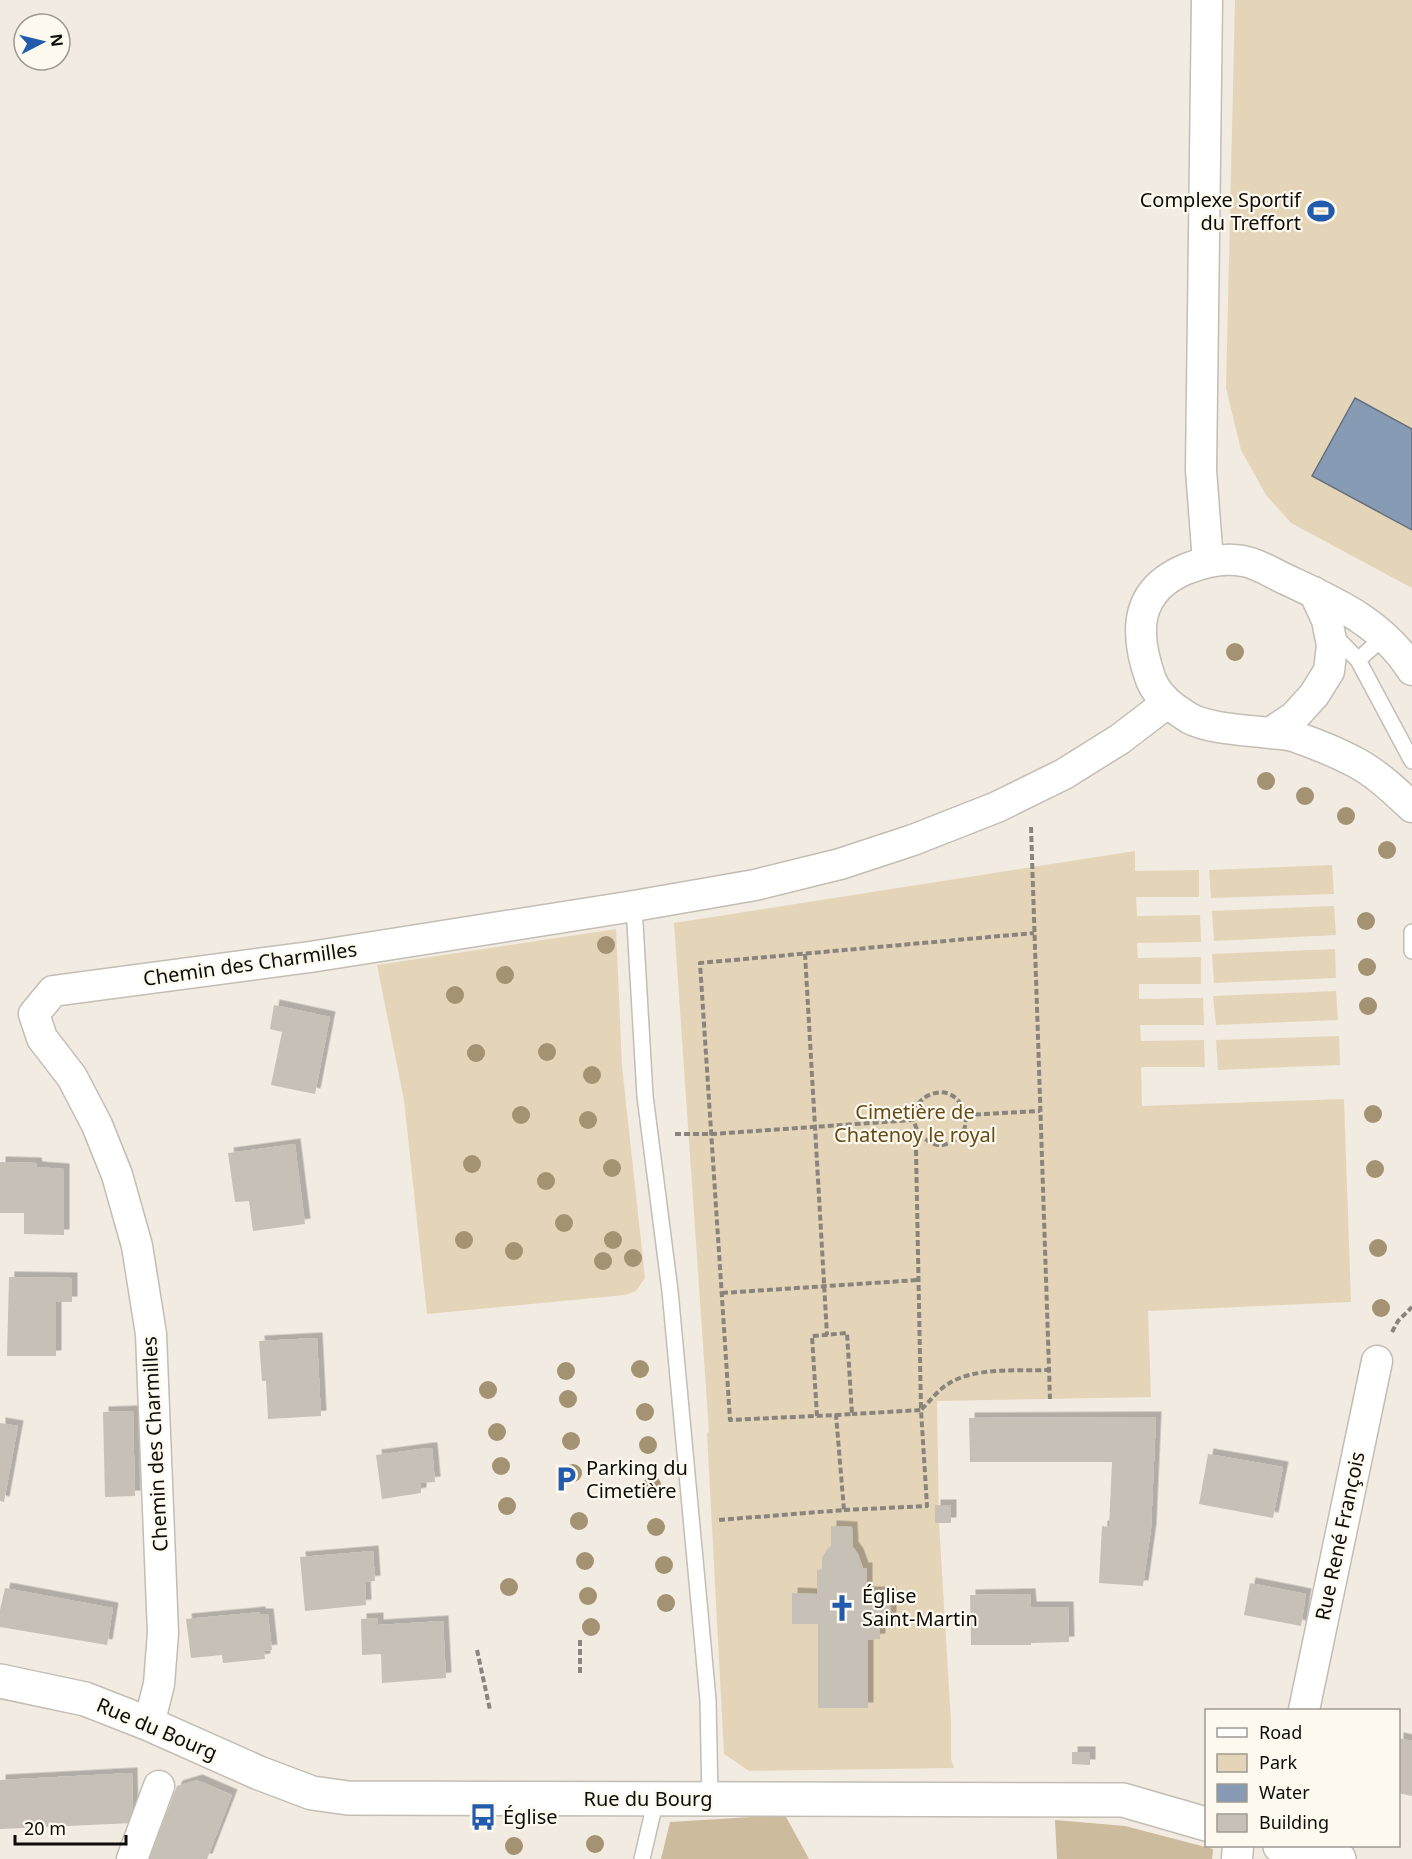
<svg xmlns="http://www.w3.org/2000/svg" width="1412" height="1859" viewBox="0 0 1412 1859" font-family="'Noto Sans',sans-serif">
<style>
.green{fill:#e5d5b8}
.forest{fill:#ccbb9d}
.water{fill:#889bb5;stroke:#637081;stroke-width:1.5}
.building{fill:#c6c0b6;filter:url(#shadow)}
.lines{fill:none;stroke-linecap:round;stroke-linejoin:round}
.service-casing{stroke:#c3bdb3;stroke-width:18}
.minor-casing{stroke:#c3bdb3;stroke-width:33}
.tertiary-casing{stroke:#c3bdb3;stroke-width:36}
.path{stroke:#89857e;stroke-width:4;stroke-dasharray:6 3;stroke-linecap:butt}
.service{stroke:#fff;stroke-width:15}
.minor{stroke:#fff;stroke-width:30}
.tertiary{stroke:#fff;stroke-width:33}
.tree{fill:#a39372}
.labels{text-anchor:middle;stroke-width:4.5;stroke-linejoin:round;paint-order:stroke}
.poi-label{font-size:20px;fill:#0e0c09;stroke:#fef9ee;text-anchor:start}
.street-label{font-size:20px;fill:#0e0c09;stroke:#fef9ee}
.park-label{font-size:20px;fill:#644b17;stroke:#fef9ee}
</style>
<defs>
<filter id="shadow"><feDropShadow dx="5.5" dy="-5.5" stdDeviation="0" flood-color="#0004"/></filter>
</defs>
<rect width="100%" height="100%" fill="#f1ebe1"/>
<path class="green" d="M1235 0H1412V588L1291 523 1266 495 1241 450 1226 388Z
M1135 851V871L1199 870V897H1136L1137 916 1200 915 1201 942 1137 943 1138 958 1201 957V984H1139V999L1203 998 1204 1025H1140L1141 1041 1204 1040 1205 1067H1141L1142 1106 1344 1099 1351 1302 1148 1311 1151 1397 937 1401 939 1523 951 1721V1759L954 1768 749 1771 724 1754 707 1433 709 1432 674 923Z
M1332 865 1334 894 1211 898 1209 870Z
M1334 906 1336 935 1214 941 1212 911Z
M616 929 622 1066 645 1278 636 1291 625 1295 427 1314 404 1100 377 965Z
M1335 949 1336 978 1214 983 1212 954Z
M1336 991 1338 1020 1216 1025 1213 996Z
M1339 1036 1340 1065 1218 1070 1216 1040Z"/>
<path class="forest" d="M785 1815 809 1859H661L670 1822Z
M1055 1820 1125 1826 1213 1849 1212 1859H1057Z"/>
<path class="water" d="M1355 398 1412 429V530L1312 476Z"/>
<path class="building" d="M274 1005 330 1017 315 1094 271 1085 282 1032 270 1029Z
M295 1144 305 1224 253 1231 249 1201 235 1202 228 1153Z
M0 1162 36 1163 37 1167 64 1169V1235L24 1234V1213H0Z
M9 1277 72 1278V1302H56V1356H7Z
M317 1338 321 1416 268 1419 266 1381H262L259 1341Z
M133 1411 135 1496 105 1497 103 1412Z
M1156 1417 1151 1529 1143 1586 1099 1583 1102 1526 1109 1527 1112 1462H970L969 1418Z
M0 1423 18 1426 4 1502 0 1501Z
M428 1448H432L435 1482 421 1483V1493L382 1499 376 1455Z
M1208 1454 1283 1467 1273 1518 1199 1504Z
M935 1505H951V1523H935Z
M831 1526 852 1527 853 1547 858 1554 863 1568H867V1592H891V1621L880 1622V1639L868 1640V1708H818V1624H792V1593L817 1594V1570L822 1569V1558L827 1549 831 1546Z
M373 1551 375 1581 365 1582 366 1605 305 1611 300 1557Z
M1250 1583 1306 1594 1301 1626 1244 1615Z
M5 1588 113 1608 107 1645 0 1627V1610Z
M1030 1594 1031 1607H1068L1069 1642 1031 1643V1645H971L970 1595Z
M260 1612V1614H268L272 1650 264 1651 265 1659 223 1663 222 1655 191 1658 186 1619Z
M378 1618V1625L443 1621 446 1678 382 1683 381 1654 362 1655 361 1619Z
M1398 1738 1412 1741V1796L1398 1793Z
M1072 1752H1090V1765L1072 1764Z
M132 1773 133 1823 0 1829V1780Z
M197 1780 232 1795 207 1859H149L177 1786Z"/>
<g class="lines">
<defs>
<path id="service" d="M1333 634 1358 660 1412 761
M1358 660 1377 643 1387 639
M634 906 645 1096 670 1291 701 1624 708 1700 710 1799
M1412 932V951
M642 1859 656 1799"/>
<path id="minor" d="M1207 0 1201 470 1208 562
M1412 670C1382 622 1334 602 1285 579 1272 573 1257 563 1243 561 1223 557 1204 562 1186 569 1134 591 1134 633 1151 680 1155 690 1165 701 1174 708 1179 711 1184 715 1189 718 1209 729 1246 730 1269 733 1278 734 1288 734 1296 737 1316 744 1336 752 1355 762 1376 773 1395 791 1412 807
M1270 733 1294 717 1314 695 1329 671 1332 645 1327 620 1314 592
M1304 1710 1377 1361
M149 1724 159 1684 163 1633 151 1334 137 1246 117 1175 97 1125 72 1077 42 1038 34 1014 53 991 310 957 634 906 755 885 840 864 913 840 997 807 1064 774 1120 739 1167 703
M132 1859 159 1786
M1237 1859 1238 1846"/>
<path id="tertiary" d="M0 1681 85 1699 149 1724 259 1773 312 1793 348 1798 1123 1800 1206 1824
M1280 1846 1339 1859"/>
</defs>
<use href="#service" class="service-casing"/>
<use href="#minor" class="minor-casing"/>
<use href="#tertiary" class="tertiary-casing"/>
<path class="path" d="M1031 827 1050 1399
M805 954 827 1335
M966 1115 1040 1111
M675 1134H712L914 1120
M918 1134C924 1138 931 1144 938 1145 943 1146 947 1144 952 1142 980 1129 961 1083 932 1094 923 1097 916 1104 914 1113 912 1120 916 1125 917 1131 919 1137 917 1144 916 1150L921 1410C929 1402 938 1390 948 1384 974 1367 1018 1371 1048 1370
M722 1293 918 1280
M1392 1332 1398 1321 1412 1307
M817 1416 812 1336 847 1333 852 1414 837 1415
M844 1510 927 1506 921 1410 852 1414
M719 1520 844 1510 836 1415 730 1420 700 963 1034 933
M477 1650 490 1710
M580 1673V1638"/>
<use href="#service" class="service"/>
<use href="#minor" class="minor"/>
<use href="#tertiary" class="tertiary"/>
</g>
<g class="tree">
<circle cx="1235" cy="652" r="9"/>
<circle cx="1266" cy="781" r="9"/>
<circle cx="1305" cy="796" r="9"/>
<circle cx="1346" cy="816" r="9"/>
<circle cx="1387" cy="850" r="9"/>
<circle cx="1366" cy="921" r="9"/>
<circle cx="606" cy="945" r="9"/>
<circle cx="1367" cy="967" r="9"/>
<circle cx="505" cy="975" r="9"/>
<circle cx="455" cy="995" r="9"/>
<circle cx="1368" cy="1006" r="9"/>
<circle cx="547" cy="1052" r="9"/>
<circle cx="476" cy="1053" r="9"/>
<circle cx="592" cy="1075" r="9"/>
<circle cx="1373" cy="1114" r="9"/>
<circle cx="521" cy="1115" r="9"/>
<circle cx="588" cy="1120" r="9"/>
<circle cx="472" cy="1164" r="9"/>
<circle cx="612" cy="1168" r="9"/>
<circle cx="1375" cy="1169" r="9"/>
<circle cx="546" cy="1181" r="9"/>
<circle cx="564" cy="1223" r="9"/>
<circle cx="464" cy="1240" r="9"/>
<circle cx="613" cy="1240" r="9"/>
<circle cx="1378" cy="1248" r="9"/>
<circle cx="514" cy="1251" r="9"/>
<circle cx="633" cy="1258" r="9"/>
<circle cx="603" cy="1261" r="9"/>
<circle cx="1381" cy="1308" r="9"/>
<circle cx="640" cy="1369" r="9"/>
<circle cx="566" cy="1371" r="9"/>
<circle cx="488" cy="1390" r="9"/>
<circle cx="568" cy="1399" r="9"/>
<circle cx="645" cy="1412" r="9"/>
<circle cx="497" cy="1432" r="9"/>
<circle cx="571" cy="1441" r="9"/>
<circle cx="648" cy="1445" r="9"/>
<circle cx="501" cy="1466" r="9"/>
<circle cx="573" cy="1473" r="9"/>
<circle cx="652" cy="1485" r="9"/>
<circle cx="507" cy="1506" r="9"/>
<circle cx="579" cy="1521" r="9"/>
<circle cx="656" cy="1527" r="9"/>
<circle cx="585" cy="1561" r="9"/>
<circle cx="664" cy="1565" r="9"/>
<circle cx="509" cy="1587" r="9"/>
<circle cx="588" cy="1596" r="9"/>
<circle cx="666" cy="1603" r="9"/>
<circle cx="591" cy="1627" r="9"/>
<circle cx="595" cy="1844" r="9"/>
<circle cx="514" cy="1846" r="9"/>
</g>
<defs>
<symbol id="stadium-bare" viewBox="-9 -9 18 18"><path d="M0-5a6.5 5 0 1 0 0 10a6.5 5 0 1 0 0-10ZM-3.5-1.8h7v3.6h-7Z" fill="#205bad" stroke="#fef9ee" stroke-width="2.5" paint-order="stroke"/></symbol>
<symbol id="parking-bare" viewBox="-9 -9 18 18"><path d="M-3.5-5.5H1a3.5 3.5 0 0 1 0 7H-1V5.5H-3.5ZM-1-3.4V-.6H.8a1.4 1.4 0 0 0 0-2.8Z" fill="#205bad" stroke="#fef9ee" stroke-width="2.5" paint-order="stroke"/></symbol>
<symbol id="church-bare" viewBox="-9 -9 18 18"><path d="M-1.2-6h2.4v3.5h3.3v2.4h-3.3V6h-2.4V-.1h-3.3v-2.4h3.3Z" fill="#205bad" stroke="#fef9ee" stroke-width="2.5" paint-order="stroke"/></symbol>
<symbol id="bus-bare" viewBox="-9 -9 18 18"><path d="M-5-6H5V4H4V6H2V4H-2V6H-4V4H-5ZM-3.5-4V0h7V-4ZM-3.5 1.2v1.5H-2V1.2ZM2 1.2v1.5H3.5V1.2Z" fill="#205bad" stroke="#fef9ee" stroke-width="2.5" paint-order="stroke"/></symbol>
</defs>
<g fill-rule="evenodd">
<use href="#stadium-bare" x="1302" y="192" width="38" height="38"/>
<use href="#parking-bare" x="547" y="1460" width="38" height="38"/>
<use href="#church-bare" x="823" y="1589" width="38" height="38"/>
<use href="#bus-bare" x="464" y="1798" width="38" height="38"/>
</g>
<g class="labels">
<g class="poi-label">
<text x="1301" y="207" text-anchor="end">Complexe Sportif<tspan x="1301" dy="23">du Treffort</tspan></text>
<text x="586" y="1475">Parking du<tspan x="586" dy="23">Cimetière</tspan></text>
<text x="862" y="1603">Église<tspan x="862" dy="23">Saint-Martin</tspan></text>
<text x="503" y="1824">Église</text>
</g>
<g class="street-label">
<text transform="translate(250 964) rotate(-8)" y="7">Chemin des Charmilles</text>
<text transform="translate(155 1444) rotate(-93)" y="7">Chemin des Charmilles</text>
<text transform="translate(1340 1536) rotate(-78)" y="7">Rue René François</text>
<text transform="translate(157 1729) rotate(23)" y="7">Rue du Bourg</text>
<text x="648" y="1806">Rue du Bourg</text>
</g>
<g class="park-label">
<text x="915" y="1119">Cimetière de<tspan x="915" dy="23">Chatenoy le royal</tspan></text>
</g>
</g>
<rect x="1205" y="1709" width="195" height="138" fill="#fef9ee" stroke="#9e9a92" stroke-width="1.5"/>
<rect x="1217" y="1728" width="30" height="9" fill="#ffffff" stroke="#9e9a92" stroke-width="1.5"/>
<text x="1259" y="1739" font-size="18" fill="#0e0c09">Road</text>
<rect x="1217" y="1754" width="30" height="18" fill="#e5d5b8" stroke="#9e9a92" stroke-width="1.5"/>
<text x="1259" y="1769" font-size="18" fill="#0e0c09">Park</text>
<rect x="1217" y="1784" width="30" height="18" fill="#889bb5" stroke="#9e9a92" stroke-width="1.5"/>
<text x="1259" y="1799" font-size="18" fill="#0e0c09">Water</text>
<rect x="1217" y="1814" width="30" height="18" fill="#c6c0b6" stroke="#9e9a92" stroke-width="1.5"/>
<text x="1259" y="1829" font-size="18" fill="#0e0c09">Building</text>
<g transform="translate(42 42) rotate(83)"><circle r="28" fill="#fef9ee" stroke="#9e9a92" stroke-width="1.5"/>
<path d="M0-4.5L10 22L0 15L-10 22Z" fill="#205bad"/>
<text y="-9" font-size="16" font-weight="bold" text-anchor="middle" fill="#0e0c09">N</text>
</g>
<path d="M15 1835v9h111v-9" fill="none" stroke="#0e0c09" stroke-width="3"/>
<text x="24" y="1835" font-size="18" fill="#0e0c09" stroke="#fef9ee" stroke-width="4.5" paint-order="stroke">20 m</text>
</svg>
